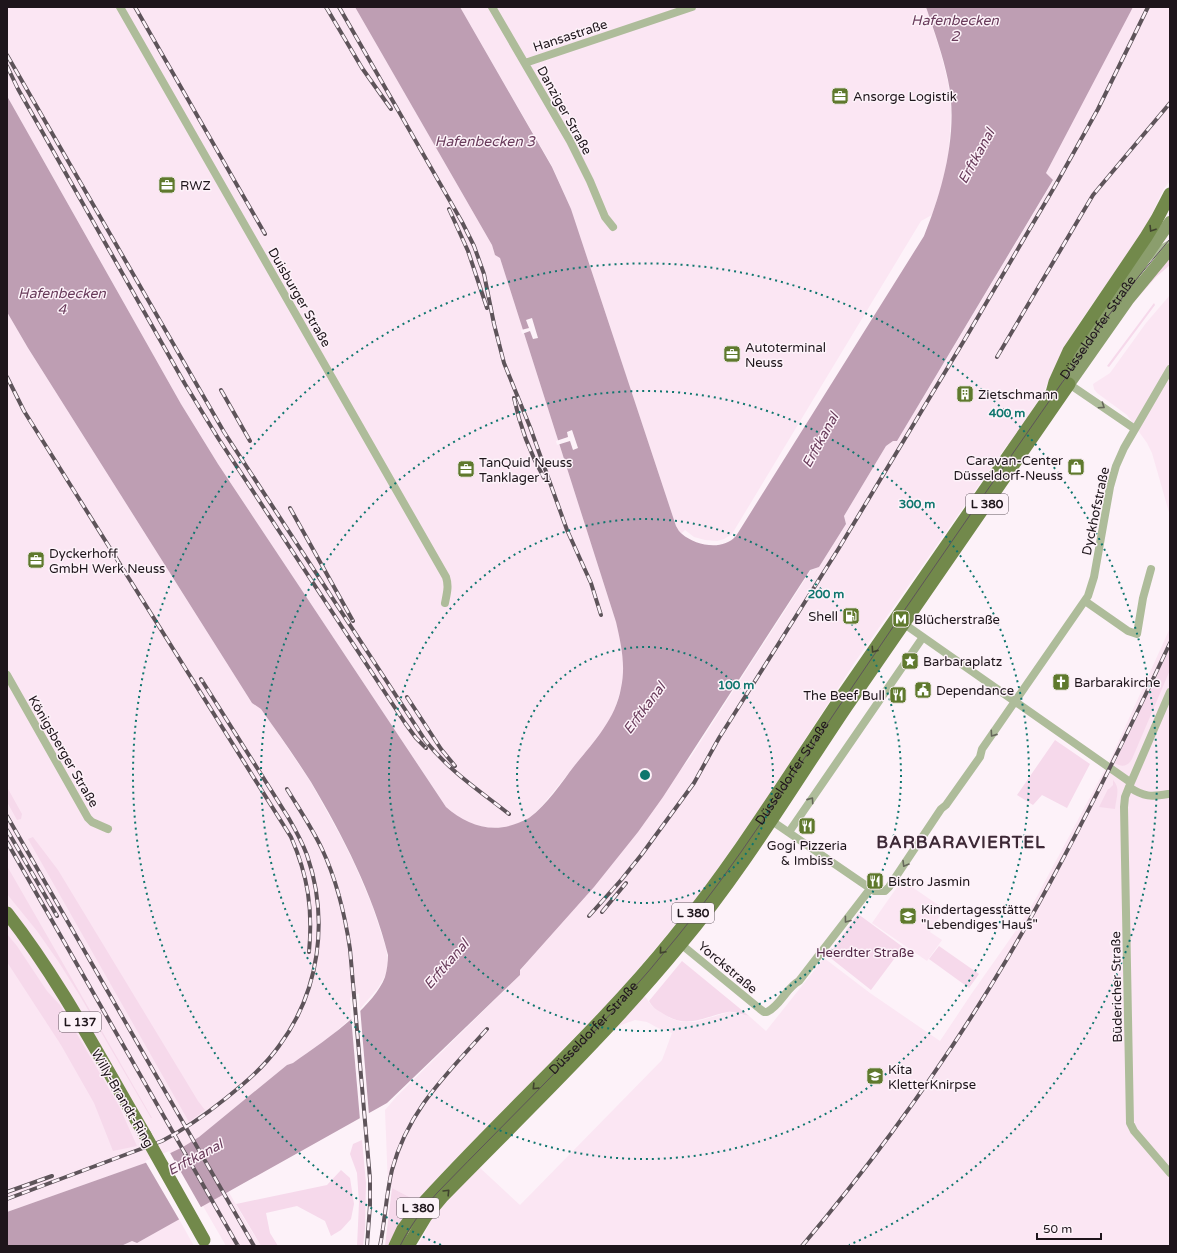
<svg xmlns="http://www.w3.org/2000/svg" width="1177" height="1253" viewBox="0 0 1177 1253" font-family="'Varela Round',sans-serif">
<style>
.built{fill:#fbe6f3}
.green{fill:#f6d9eb}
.water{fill:#be9eb3}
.pier{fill:#fdf2f9}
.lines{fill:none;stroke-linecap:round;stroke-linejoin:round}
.minor{stroke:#aebc9a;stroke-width:8}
.secondary{stroke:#8b9e6d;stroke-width:12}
.primary{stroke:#72894b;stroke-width:13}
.tram{stroke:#5e545a;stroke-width:1}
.rail-casing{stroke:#5e545a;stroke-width:4}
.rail{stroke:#fdf2f9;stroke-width:2.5;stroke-dasharray:8;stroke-linecap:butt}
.primary-bridge{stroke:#72894b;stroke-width:13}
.oneway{stroke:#40432e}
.oneway2{stroke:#66685a}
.ring{fill:none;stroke:#0f766e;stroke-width:2;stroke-dasharray:2 4}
.labels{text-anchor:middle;stroke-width:3;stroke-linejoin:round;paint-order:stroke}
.shield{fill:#fdf2f9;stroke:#61575e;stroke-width:1}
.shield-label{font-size:12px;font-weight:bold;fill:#1e151b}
.street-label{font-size:13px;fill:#1e151b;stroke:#fdf2f9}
.poi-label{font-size:13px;fill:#1e151b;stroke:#fdf2f9;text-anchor:start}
.park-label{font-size:13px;fill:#552a48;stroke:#fdf2f9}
.water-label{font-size:14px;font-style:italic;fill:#693c5b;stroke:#fdf2f9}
.district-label{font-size:17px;font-weight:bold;letter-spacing:1px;fill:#3d2836;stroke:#fdf2f9}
.centre{fill:#0f766e;stroke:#fdf2f9;stroke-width:2}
.ring-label{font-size:12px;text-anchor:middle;font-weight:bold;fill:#0f766e;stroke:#fdf2f9;stroke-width:3;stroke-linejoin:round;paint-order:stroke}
</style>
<rect width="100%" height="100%" fill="#fdf2f9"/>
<path class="built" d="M7 7H355L492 245 495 255 500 258 616 622 622 648 624 668 621 689 614 712 603 731 541 807 528 819 509 827 490 828 472 824 456 816 446 807 218 464 181 404 7 96Z
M460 7H926L941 54 948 82 951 109 950 134 948 156 942 185 932 215 921 221 732 534 724 539 717 541 705 540 694 537 685 530 681 534 676 526 571 209 552 166Z
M1131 7H1170V181L1163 190 1147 225 1133 246 1080 322 1065 349 1042 395 1009 445H1007L855 662 761 807 702 891 666 936 617 994 445 1170 417 1201 388 1186 385 1110 397 1096 520 975V971L690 758 811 570 819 567 846 524 844 516 886 446 893 441H897L1053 181 1046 173Z
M1170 295V516L1152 453 1147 443 1127 415 1097 393 1094 389 1093 384 1110 373 1146 323Z
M7 312 28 348 252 703 261 708 310 781 341 837 354 863 372 905 386 948 388 963 385 976 378 988 360 1009 359 993 350 998 351 1018 331 1036 293 1063 287 1065 198 1138 243 1217 261 1246H226L172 1152 143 1164 7 1212Z
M1170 628V1246H418L433 1216 479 1167 520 1205 662 1060 672 1033 658 1028 647 1022 635 1020 613 1028 644 995 652 1006 670 1018 681 1022H695L729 1012 749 1016 766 1031 824 958 870 993 940 1041 972 993 1017 929 1035 900 1111 758Z
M902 880 944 909 930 932 942 940 927 961 872 923Z
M179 1219 194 1246H121L132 1241 137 1243Z"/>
<path class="green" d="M1170 257V265L1156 277 1125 312Z
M1154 303 1155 305 1109 367 1107 366Z
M1170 648V670L1132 759C1128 766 1122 768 1115 763Z
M1055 740 1090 764 1067 808 1042 795 1033 805 1017 795Z
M1113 780C1121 788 1116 798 1115 809L1099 807 1108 789H1109L1113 785Z
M7 787 22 814 21 819 17 820 7 802Z
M33 837 58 870 198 1101 205 1110 189 1122 28 839Z
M7 866 152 1118H151L80 996 58 961 37 931 7 894Z
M858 914 903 947 871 990 828 956Z
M7 934 17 946 47 991 60 1005 119 1106 137 1146 113 1151 94 1103 61 1045 7 962Z
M939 946 979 974 969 988 929 959Z
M682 961 749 1016C743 1015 734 1011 728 1012 702 1017 687 1030 662 1013 657 1010 652 1007 649 1001Z
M362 1140 366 1183 365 1229 363 1246H357L359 1203 357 1173 350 1154 353 1144Z
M341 1170 350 1178 354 1204 351 1219 341 1230 331 1236 325 1221 297 1206 266 1213 270 1233 278 1246H261L236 1204 327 1185Z
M392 1188 417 1201 390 1246H385Z"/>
<path class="water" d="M355 7H460L552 167 571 209 676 526C678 529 679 532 682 534 696 546 723 551 736 536L924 236C943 189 959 131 948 80 943 55 934 31 926 7H1133L1046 173 1053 180 897 441H893L886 446 844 516 846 524 819 567 810 570 663 797 638 832 594 887 520 970V975L387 1103 137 1243 132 1241 121 1246H7V1212L162 1157 183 1147 199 1137 287 1065 293 1063C321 1043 373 1009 385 977 387 970 388 962 388 955 373 894 343 836 311 782 295 757 278 733 261 709L252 703 28 348 7 312V96L181 404 218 464 446 807C466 825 492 834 518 823 522 821 526 820 529 818 548 804 561 783 575 765 594 742 616 718 621 688 626 665 621 644 616 622L500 258 495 255 492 245Z"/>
<path class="pier" d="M532 318 538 338 533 339 530 331 522 334 521 330 529 328 526 320Z
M572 430 578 448 573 450 570 441 557 445 556 441 568 437 567 432Z
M360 1007 369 1115 360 1120 351 1016Z
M169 1151 202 1209 180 1221 145 1161Z"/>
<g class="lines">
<path class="minor" d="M120 7 446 577C449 586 447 593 445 603
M492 7 570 141 590 181 605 217 613 227
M525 63 692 7
M1148 257 1170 244
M1069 384 1135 429
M1085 601 1128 631 1137 634 1143 598 1151 569
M900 621 1130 782
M7 675 88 818 92 822 108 829
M1170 692 1129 787 1125 797 1124 807 1130 1123 1134 1131 1170 1173
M1129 787C1144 797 1151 797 1168 794
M769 819 874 891H885L889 887 941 809 946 805 980 757 982 749 1088 596 1094 577 1110 487 1116 466 1124 448 1170 369
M789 832 923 637
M677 941 760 1009 764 1012H767C781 1005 786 988 799 981L870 889"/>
<g class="secondary">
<path id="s1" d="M1058 384 1170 222"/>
<path d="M1069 384 1128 300 1170 249"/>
</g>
<g class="primary">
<path d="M7 913C61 982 101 1060 145 1135"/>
<path id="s2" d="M395 1246 403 1229 417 1210C500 1117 596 1034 674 937 735 862 785 781 838 702 909 598 981 496 1052 393L1055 382 1069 351 1146 237 1157 219 1170 194"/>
<path d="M408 1246 426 1216 442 1197C523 1114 607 1034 680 945 742 871 792 787 846 707 920 599 995 492 1069 384"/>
</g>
<path class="tram" d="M400 1246C410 1226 422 1210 437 1193 518 1109 604 1028 677 937 737 864 787 783 840 705 928 574 1019 445 1109 315L1139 276 1170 239"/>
<defs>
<path id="rail" d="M135 7 265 234
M326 7 362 68 391 109
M339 7 462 222 474 246 484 274 494 324 504 363 530 427 567 530 591 583 601 615
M7 55 224 432 425 740C448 770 480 791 509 814
M7 66 18 89 185 384 218 438 405 723 416 738 426 748
M449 209 468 251 487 308
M997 357 1093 195 1170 103
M7 377 24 411 291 837C308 876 313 909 309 952
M221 390 250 441
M514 398C520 427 530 453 544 478
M290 508 353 621
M407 697 441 749 455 766
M287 789C299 809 312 828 322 849 337 881 345 915 350 949L370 1179V1205L367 1246
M7 816 254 1246
M7 830 57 916
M7 842 238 1246
M602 912 626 883
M589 916 622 879 642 854 694 783 719 738 839 548 965 339 1055 186 1098 109 1148 7
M7 1192 52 1176
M7 1199 162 1141C185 1129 205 1115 225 1099 245 1083 264 1067 279 1046 320 991 329 919 307 855 302 842 295 829 288 817L201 679
M380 1246C385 1221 386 1195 392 1170 408 1110 447 1074 487 1029
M802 1246C878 1156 947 1060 1007 959 1067 857 1120 750 1170 643"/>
</defs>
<use href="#rail" class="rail-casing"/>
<use href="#rail" class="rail"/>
<path class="primary-bridge" d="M145 1135 204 1240"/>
</g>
<defs><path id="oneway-chevron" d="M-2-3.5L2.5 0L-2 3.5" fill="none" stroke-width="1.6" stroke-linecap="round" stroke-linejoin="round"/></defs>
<g class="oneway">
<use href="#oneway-chevron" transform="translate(1152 229) rotate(122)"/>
<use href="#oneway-chevron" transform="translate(874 650) rotate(125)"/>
<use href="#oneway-chevron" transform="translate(662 951) rotate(131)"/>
<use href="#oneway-chevron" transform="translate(535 1087) rotate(134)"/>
<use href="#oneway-chevron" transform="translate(447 1192) rotate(-46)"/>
</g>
<g class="oneway2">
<use href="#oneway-chevron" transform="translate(1102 406) rotate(34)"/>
<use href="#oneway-chevron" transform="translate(993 734) rotate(125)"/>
<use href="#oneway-chevron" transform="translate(811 800) rotate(-55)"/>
<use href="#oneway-chevron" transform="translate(905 864) rotate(121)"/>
<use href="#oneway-chevron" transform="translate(847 920) rotate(127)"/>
</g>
<g class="ring">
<circle cx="645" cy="775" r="128"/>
<circle cx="645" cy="775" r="256"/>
<circle cx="645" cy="775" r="384"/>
<path d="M441 1245A512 512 0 1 1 849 1245"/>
</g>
<defs>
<symbol id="office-square" viewBox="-11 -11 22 22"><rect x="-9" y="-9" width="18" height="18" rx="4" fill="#5f792d" stroke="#fdf2f9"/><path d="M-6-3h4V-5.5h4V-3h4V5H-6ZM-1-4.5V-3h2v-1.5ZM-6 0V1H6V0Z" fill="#fff"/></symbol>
<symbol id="building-square" viewBox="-11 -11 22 22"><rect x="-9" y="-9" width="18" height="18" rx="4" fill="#5f792d" stroke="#fdf2f9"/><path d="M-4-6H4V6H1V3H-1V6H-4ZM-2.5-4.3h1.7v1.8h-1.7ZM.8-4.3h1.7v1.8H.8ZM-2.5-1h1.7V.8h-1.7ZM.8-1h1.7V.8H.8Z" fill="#fff"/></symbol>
<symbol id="shop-square" viewBox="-11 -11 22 22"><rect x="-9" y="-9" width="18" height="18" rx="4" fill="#5f792d" stroke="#fdf2f9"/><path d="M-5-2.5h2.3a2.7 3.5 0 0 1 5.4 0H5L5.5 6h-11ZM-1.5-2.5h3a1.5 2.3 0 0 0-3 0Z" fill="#fff"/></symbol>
<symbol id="fuel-square" viewBox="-11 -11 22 22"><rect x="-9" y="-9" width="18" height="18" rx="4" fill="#5f792d" stroke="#fdf2f9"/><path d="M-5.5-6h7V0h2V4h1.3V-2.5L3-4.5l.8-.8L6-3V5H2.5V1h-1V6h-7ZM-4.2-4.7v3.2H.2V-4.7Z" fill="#fff"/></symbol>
<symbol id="metro-square" viewBox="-11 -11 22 22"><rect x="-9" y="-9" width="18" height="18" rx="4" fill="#5f792d" stroke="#fdf2f9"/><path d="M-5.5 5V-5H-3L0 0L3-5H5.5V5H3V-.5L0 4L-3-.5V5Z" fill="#fff"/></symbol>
<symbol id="sight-square" viewBox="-11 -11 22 22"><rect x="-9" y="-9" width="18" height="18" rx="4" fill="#5f792d" stroke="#fdf2f9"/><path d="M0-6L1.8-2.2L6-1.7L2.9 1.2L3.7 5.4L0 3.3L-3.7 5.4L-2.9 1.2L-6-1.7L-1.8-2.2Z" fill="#fff"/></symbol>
<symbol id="church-square" viewBox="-11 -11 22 22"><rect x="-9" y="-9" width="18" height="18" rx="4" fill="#5f792d" stroke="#fdf2f9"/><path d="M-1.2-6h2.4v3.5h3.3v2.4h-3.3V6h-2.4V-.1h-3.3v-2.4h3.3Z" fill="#fff"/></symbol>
<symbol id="civic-square" viewBox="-11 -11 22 22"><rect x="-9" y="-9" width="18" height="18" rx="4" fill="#5f792d" stroke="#fdf2f9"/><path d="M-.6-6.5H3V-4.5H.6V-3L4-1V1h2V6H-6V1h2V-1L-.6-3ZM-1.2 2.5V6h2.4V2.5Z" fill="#fff"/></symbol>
<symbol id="restaurant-square" viewBox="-11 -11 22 22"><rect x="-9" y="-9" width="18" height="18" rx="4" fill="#5f792d" stroke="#fdf2f9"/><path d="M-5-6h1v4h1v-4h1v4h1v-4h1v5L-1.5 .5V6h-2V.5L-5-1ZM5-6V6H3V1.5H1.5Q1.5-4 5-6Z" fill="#fff"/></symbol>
<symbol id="school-square" viewBox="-11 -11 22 22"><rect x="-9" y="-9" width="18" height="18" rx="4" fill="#5f792d" stroke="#fdf2f9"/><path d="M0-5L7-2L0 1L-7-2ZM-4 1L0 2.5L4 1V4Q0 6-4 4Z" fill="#fff"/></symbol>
</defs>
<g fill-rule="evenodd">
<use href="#office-square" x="830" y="86" width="20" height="20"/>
<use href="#office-square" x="157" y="175" width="20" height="20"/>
<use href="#office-square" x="722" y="344" width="20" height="20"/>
<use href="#building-square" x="955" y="384" width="20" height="20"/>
<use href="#shop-square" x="1066" y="457" width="20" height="20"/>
<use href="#office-square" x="456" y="459" width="20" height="20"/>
<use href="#office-square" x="26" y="550" width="20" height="20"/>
<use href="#fuel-square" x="841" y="606" width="20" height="20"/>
<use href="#metro-square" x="891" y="609" width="20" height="20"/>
<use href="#sight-square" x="900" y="651" width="20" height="20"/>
<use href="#church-square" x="1051" y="672" width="20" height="20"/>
<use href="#civic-square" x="913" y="680" width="20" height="20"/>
<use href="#restaurant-square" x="888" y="685" width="20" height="20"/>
<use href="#restaurant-square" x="797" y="816" width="20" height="20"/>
<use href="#restaurant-square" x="865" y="871" width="20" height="20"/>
<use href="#school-square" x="898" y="906" width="20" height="20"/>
<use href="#school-square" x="865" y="1066" width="20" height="20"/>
</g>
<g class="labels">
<g class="shield">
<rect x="966" y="494" width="42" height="20" rx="3"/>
<rect x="672" y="903" width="42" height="20" rx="3"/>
<rect x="59" y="1012" width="42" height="20" rx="3"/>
<rect x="397" y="1198" width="42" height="20" rx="3"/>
</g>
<g class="shield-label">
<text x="987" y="508">L 380</text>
<text x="693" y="917">L 380</text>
<text x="80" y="1026">L 137</text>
<text x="418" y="1212">L 380</text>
</g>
<g class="street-label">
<text transform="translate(570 35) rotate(-18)" y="5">Hansastraße</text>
<text transform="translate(565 110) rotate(61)" y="5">Danziger Straße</text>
<text transform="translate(300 297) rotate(60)" y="5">Duisburger Straße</text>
<text dy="5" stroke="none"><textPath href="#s1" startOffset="69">Düsseldorfer Straße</textPath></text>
<text transform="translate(1095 511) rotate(-78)" y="5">Dyckhofstraße</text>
<text transform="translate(64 751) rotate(60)" y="5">Königsberger Straße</text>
<text dy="5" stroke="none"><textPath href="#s2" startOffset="620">Düsseldorfer Straße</textPath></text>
<text transform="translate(728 967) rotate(40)" y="5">Yorckstraße</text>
<text transform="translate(1116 987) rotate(-91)" y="5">Büdericher Straße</text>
<text dy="5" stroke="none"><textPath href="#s2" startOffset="296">Düsseldorfer Straße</textPath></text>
<text transform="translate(123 1098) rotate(60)" y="5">Willy-Brandt-Ring</text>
</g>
<g class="poi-label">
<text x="853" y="101">Ansorge Logistik</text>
<text x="180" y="190">RWZ</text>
<text x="745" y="352">Autoterminal<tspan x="745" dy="15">Neuss</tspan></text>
<text x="978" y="399">Zietschmann</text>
<text x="1063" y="465" text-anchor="end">Caravan-Center<tspan x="1063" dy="15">Düsseldorf-Neuss</tspan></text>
<text x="479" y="467">TanQuid Neuss<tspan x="479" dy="15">Tanklager 1</tspan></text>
<text x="49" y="558">Dyckerhoff<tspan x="49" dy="15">GmbH Werk Neuss</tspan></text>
<text x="838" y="621" text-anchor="end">Shell</text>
<text x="914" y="624">Blücherstraße</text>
<text x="923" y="666">Barbaraplatz</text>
<text x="1074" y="687">Barbarakirche</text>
<text x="936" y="695">Dependance</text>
<text x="885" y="700" text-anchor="end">The Beef Bull</text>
<text x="807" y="850" text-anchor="middle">Gogi Pizzeria<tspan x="807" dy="15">&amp; Imbiss</tspan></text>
<text x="888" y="886">Bistro Jasmin</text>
<text x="921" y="914">Kindertagesstätte<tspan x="921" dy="15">"Lebendiges Haus"</tspan></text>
<text x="888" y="1074">Kita<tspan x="888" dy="15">KletterKnirpse</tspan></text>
</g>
<g class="park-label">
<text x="865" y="957">Heerdter Straße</text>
</g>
<g class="water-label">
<text x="955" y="25">Hafenbecken<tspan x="955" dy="16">2</tspan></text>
<text x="485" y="146">Hafenbecken 3</text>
<text transform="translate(976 156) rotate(-61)" y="5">Erftkanal</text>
<text x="62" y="298">Hafenbecken<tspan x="62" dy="16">4</tspan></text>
<text transform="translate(820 440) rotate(-61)" y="5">Erftkanal</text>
<text transform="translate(644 708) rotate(-53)" y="5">Erftkanal</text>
<text transform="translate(446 964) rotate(-49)" y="5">Erftkanal</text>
<text transform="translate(195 1157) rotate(-28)" y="5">Erftkanal</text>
</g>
<g class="district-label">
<text x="961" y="848">BARBARAVIERTEL</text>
</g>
</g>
<circle cx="645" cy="775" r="6" class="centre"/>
<g class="ring-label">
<text x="1007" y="417">400 m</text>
<text x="917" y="508">300 m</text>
<text x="826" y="598">200 m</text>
<text x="736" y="689">100 m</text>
</g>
<rect width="1177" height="1253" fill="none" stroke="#1e151b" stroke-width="16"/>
<path d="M1037 1233v6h64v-6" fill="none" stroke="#1e151b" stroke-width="2"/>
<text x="1043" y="1233" font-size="12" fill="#1e151b" stroke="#fdf2f9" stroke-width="3" paint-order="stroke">50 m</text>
</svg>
